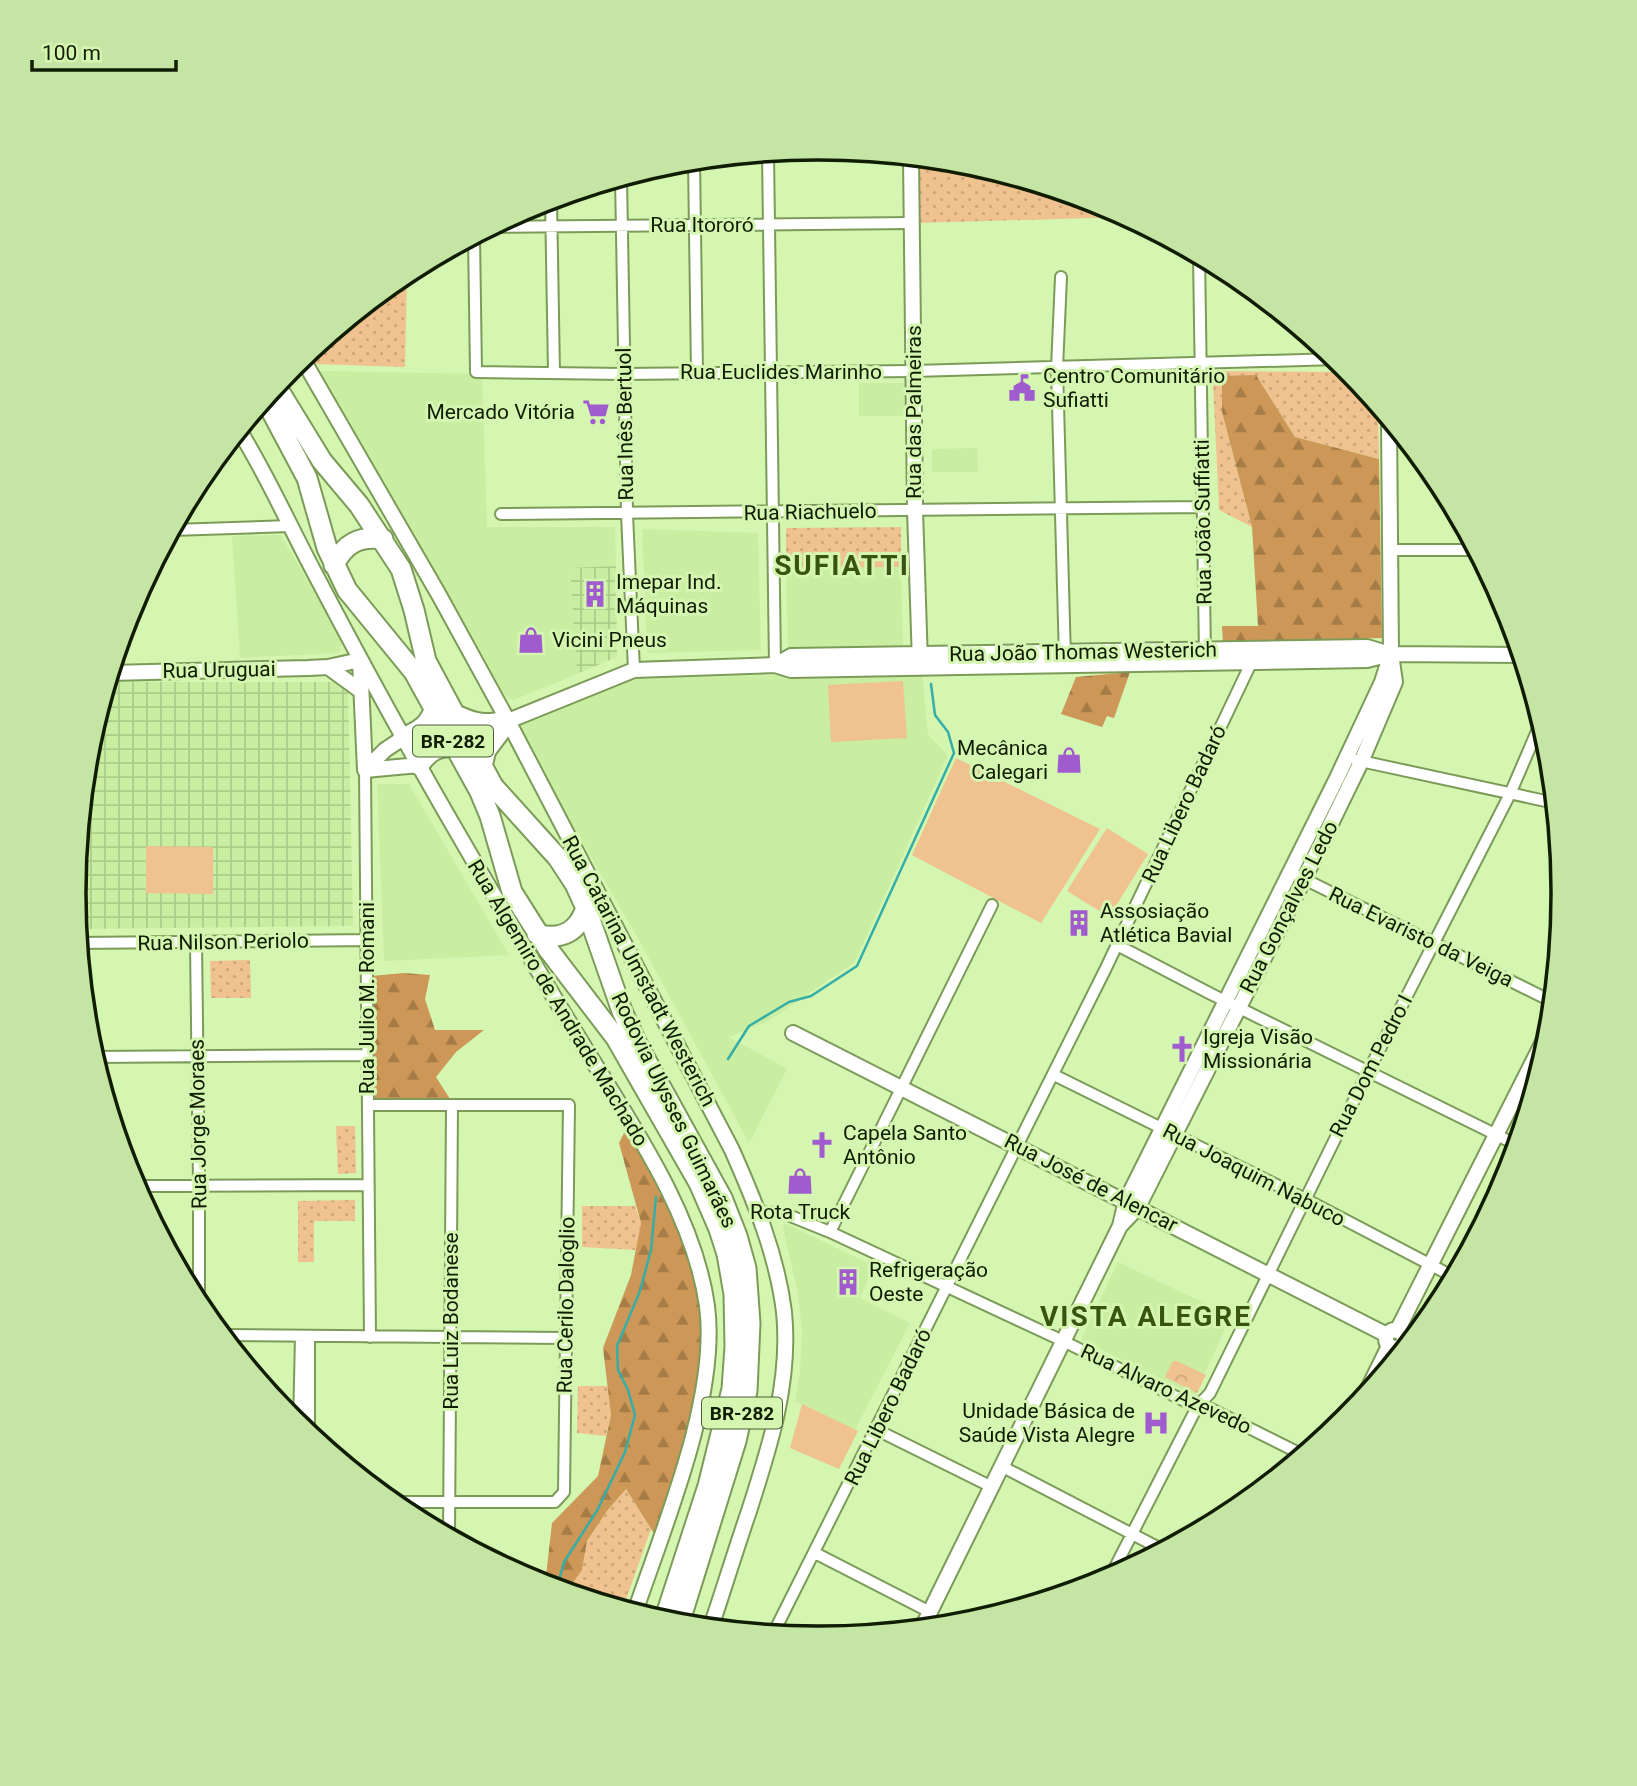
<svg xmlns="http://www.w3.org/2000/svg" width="1637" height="1786" viewBox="0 0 1637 1786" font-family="Roboto,sans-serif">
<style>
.built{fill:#c9eea1}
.industrial{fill:url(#industrial-grid)}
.grass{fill:url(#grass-dots)}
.forest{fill:url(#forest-firs)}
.park{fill:url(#park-crowns)}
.garden{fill:#efc28f}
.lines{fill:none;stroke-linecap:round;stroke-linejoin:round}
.stream{stroke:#35aea7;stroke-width:2.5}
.street-casing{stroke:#7c9b59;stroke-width:14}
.secondary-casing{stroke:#7c9b59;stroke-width:18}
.highway-casing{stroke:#7c9b59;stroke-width:23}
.street{stroke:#fff;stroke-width:10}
.secondary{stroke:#fff;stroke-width:14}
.highway{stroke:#fff;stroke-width:19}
.labels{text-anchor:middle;stroke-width:6;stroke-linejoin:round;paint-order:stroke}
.shield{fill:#d4f6b1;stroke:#4c5e37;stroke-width:2}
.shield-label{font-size:19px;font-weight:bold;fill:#111d03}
.street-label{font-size:21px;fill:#111d03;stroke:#d4f6b1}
.poi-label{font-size:21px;fill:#111d03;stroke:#d4f6b1;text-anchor:start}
.district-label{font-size:28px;font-weight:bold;letter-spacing:2px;fill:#395411;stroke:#d4f6b1}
.rim{fill:none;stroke:#111d03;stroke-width:3.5}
</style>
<defs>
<pattern id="industrial-grid" width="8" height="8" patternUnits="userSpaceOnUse" patternTransform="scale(1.75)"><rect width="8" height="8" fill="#c9eea1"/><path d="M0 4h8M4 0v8" fill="none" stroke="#accc89"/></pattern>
<pattern id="grass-dots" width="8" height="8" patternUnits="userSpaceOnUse" patternTransform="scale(1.75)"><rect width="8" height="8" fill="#efc28f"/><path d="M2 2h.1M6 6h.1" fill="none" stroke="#cca67a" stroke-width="1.8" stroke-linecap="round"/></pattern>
<pattern id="forest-firs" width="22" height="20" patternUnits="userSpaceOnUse" patternTransform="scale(1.75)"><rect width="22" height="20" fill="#cd9757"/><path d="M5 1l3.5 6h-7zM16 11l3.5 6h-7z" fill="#a57b46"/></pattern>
<pattern id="park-crowns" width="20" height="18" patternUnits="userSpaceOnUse" patternTransform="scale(1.75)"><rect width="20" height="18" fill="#efc28f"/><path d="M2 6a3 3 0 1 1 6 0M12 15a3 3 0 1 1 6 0" fill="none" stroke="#cca67a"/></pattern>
</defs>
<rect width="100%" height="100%" fill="#d4f6b1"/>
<path class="built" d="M319 371 482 374 487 527H615L616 566 570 569 577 674 514 700 502 697Z
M859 383H905V416H859Z
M977 448 978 472H932V449Z
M642 529 758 533 761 650 647 653Z
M281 535 342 640 341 648 338 653 240 658 232 536Z
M901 567 903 648 788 650 786 568Z
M922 671 928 735 948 755 855 962 768 1021 729 1037 787 1069 749 1143 640 942 514 723 631 679Z
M377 784H409L509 955 384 961Z
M785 1223 874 1266 860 1298 910 1323 854 1432 795 1401 800 1373 802 1330 798 1294 783 1228Z
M1118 1262 1231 1316 1195 1395 1081 1340Z"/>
<path class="industrial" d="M616 566 617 657 577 674 570 568Z
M108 682H348L353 926 77 929 74 893 88 747Z"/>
<path class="grass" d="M914 157 964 162 1104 205 1127 217 916 223Z
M407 272 405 367 315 364 308 353Z
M1220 371 1350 372 1378 406 1379 459 1295 437 1256 375 1222 412 1252 527 1219 510 1213 381Z
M901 527V567L786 568V528Z
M250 960 251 998H211L210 961Z
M336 1126H355L356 1173 338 1174Z
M355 1200V1221H314V1262H298V1201Z
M582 1206H635L641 1223 636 1250 582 1247Z
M578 1386H608L611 1415 606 1436 577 1433Z
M626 1489 651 1529 623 1608 567 1591 582 1570 587 1541 607 1511Z"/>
<path class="forest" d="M1256 375 1295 437 1379 459 1382 638 1223 643 1222 626H1258L1252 527 1222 412V376Z
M1130 672 1114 718 1107 716 1102 727 1061 714 1076 677Z
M404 973 430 975 425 999 435 1030H484L456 1052 436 1077 450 1099 373 1102 371 976Z
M627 1127 689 1251 706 1310 702 1391 658 1540 626 1489 607 1511 587 1541 582 1570 567 1591 545 1585 552 1523 598 1476 611 1415 603 1348 631 1275 641 1223 619 1143Z"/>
<path class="park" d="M1173 1361H1177L1206 1375 1197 1393 1165 1377Z"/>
<path class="garden" d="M903 681 907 738 831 742 828 685Z
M956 758 1100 829 1041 923 912 855Z
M1107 828 1148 854 1109 917 1067 891Z
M146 846 213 847V894L146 893Z
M802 1404 858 1431 839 1469 790 1448Z"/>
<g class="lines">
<path class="stream" d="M728 1059 749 1026 789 1002 811 996 857 966 954 753 948 732 935 715 931 684
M557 1588 564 1562 598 1509 625 1452 635 1415 628 1390 618 1370 617 1346 640 1291 651 1250 656 1197"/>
<defs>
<path id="street" d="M768 153 775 665
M694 160 697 373
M621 178 627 514 634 670
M551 199 554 372
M492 227 912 223
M474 236 476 372 624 374 914 371 1337 359
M1199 255 1205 655
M1061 277 1057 368 1065 659
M501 514 1202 507
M172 530 290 526
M1390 550H1476
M1356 760 1555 803
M365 770 370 1337
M1298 876 1553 1002
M196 942 199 1184V1306
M78 943 368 940
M1117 945 1211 994 1517 1145
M94 1057 366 1055
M1054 1075 1305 1199 1454 1277
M368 1105H569L564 1492 555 1502H391
M134 1186 368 1185
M759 1212 783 1213 830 1232 1063 1341 1197 1407 1211 1409 1303 1455
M830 1232 992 905
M222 1335 565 1338
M309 1337V1434
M299 1426 301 1336
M877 1430 992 1487
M1003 1467 1163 1550
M449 1536 452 1105
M815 1553 930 1612
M1109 1579 1197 1407 1210 1393 1368 1072 1510 794 1541 722
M773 1634 1105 970 1252 661V656"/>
<path id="secondary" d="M911 157 915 510 920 663
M302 358 439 595 508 721 732 1150C755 1202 777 1255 784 1312 791 1381 770 1446 749 1511 736 1549 724 1588 711 1627
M239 430C267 475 288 523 313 570 356 652 400 733 446 813 490 889 534 965 580 1040 629 1121 694 1212 707 1306 719 1397 664 1526 635 1612
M775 665 791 656 1367 647 1390 654
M328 667 361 691
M111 673 308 668 328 667 360 660 365 770
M508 721 634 670 775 665 791 670 1367 660 1391 654 1521 655
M365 770 419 765
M365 770 385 750 403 738
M793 1033 1387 1335
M1121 1225 1138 1207 1304 879 1361 762 1395 682 1391 654 1389 420
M1386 1339a9 9 0 1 1 18 0a9 9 0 1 1-18 0Z
M1397 1331 1550 1028
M1365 1395 1389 1346
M922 1628 1120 1226 1126 1201 1337 778 1382 682 1391 654"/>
<path id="highway" d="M276 386 322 461 359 505 401 569 414 610 426 661 493 786 558 858 575 884 586 908 622 1011 637 1044 722 1198 737 1236 746 1268 750 1323 747 1391 736 1441 679 1624
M265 399 307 478 327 548 347 590 414 672 480 792 490 816 512 892 548 949 616 1038 699 1183 719 1229 727 1254 734 1294 735 1347 732 1389 708 1486 664 1621
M334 565C345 543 359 536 383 539
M456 715C477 725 485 725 508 721
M403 738C420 731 429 725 435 708
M419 765C429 751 438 745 456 747
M482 766 486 750 508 721
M537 934C561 941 578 932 586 908"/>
</defs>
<use href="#street" class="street-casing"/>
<use href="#secondary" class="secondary-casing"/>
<use href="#highway" class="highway-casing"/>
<use href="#street" class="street"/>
<use href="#secondary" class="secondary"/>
<use href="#highway" class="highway"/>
</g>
<defs>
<symbol id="civic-bare" viewBox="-9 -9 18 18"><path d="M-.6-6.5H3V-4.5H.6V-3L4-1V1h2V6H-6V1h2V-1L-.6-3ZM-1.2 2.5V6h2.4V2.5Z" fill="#a05bcf" stroke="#d4f6b1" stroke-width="2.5" paint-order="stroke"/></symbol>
<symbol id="supermarket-bare" viewBox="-9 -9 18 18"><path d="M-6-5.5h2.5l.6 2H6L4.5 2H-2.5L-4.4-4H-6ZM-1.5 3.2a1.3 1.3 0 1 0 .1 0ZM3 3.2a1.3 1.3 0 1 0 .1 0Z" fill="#a05bcf" stroke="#d4f6b1" stroke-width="2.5" paint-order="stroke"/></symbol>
<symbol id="building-bare" viewBox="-9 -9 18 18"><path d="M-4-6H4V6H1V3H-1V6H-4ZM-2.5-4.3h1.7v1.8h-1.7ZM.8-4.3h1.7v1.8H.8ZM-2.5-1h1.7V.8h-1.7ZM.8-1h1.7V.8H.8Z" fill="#a05bcf" stroke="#d4f6b1" stroke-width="2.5" paint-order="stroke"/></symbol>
<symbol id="shop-bare" viewBox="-9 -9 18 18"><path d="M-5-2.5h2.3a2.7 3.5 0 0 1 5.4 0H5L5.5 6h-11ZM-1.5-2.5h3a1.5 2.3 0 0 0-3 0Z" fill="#a05bcf" stroke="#d4f6b1" stroke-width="2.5" paint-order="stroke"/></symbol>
<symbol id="church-bare" viewBox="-9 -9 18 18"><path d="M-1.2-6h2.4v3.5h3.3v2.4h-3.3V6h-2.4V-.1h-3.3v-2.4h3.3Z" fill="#a05bcf" stroke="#d4f6b1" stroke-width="2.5" paint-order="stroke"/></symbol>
<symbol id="hospital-bare" viewBox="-9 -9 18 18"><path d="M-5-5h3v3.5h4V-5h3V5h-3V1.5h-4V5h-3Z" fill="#a05bcf" stroke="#d4f6b1" stroke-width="2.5" paint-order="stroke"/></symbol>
</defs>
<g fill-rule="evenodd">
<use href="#civic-bare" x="1003" y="369" width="38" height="38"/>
<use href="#supermarket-bare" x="577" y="393" width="38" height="38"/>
<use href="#building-bare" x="576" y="575" width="38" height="38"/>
<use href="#shop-bare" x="512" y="621" width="38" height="38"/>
<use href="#shop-bare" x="1050" y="741" width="38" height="38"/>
<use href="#building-bare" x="1060" y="904" width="38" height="38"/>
<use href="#church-bare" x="1163" y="1030" width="38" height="38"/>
<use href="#church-bare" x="803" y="1126" width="38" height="38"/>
<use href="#shop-bare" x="781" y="1162" width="38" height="38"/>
<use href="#building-bare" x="829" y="1263" width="38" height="38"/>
<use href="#hospital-bare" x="1137" y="1404" width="38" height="38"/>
</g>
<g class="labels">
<g class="shield">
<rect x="413" y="725.5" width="80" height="31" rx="5"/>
<rect x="702" y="1397.5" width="80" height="31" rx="5"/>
</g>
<g class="shield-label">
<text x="453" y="748">BR-282</text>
<text x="742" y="1420">BR-282</text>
</g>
<g class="street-label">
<text x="702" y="232">Rua Itororó</text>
<text x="781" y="379">Rua Euclides Marinho</text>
<text transform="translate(914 412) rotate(-90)" y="7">Rua das Palmeiras</text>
<text transform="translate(625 424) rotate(-91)" y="7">Rua Inês Bertuol</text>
<text transform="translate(810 512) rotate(-1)" y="7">Rua Riachuelo</text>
<text transform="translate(1203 522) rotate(-91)" y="7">Rua João Suffiatti</text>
<text transform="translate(1083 652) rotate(-1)" y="7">Rua João Thomas Westerich</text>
<text transform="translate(219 670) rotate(-1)" y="7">Rua Uruguai</text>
<text transform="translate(1184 804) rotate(-65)" y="7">Rua Libero Badaró</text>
<text transform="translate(1289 907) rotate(-63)" y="7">Rua Gonçalves Ledo</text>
<text transform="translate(1421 937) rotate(26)" y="7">Rua Evaristo da Veiga</text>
<text transform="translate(223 942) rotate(-1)" y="7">Rua Nilson Periolo</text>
<text transform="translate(639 971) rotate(62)" y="7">Rua Catarina Umstadt Westerich</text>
<text transform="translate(367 998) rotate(-90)" y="7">Rua Julio M. Romani</text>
<text transform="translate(558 1003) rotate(59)" y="7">Rua Algemiro de Andrade Machado</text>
<text transform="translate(1371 1066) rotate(-63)" y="7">Rua Dom Pedro I</text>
<text transform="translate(674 1110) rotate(64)" y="7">Rodovia Ulysses Guimarães</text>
<text transform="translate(198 1124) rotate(-91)" y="7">Rua Jorge Moraes</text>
<text transform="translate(1254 1175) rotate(27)" y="7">Rua Joaquim Nabuco</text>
<text transform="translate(1091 1183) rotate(27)" y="7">Rua José de Alencar</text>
<text transform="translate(566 1305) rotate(-89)" y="7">Rua Cerilo Daloglio</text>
<text transform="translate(451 1321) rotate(-90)" y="7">Rua Luiz Bodanese</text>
<text transform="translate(1166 1389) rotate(25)" y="7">Rua Alvaro Azevedo</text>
<text transform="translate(888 1407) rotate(-64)" y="7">Rua Libero Badaró</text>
</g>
<g class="poi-label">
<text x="1043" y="383">Centro Comunitário<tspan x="1043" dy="24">Sufiatti</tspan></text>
<text x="575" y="419" text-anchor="end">Mercado Vitória</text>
<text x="616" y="589">Imepar Ind.<tspan x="616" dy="24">Máquinas</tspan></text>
<text x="552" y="647">Vicini Pneus</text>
<text x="1048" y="755" text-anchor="end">Mecânica<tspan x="1048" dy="24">Calegari</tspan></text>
<text x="1100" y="918">Assosiação<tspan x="1100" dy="24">Atlética Bavial</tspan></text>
<text x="1203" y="1044">Igreja Visão<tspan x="1203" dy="24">Missionária</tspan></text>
<text x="843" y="1140">Capela Santo<tspan x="843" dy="24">Antônio</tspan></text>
<text x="800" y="1219" text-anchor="middle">Rota Truck</text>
<text x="869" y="1277">Refrigeração<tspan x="869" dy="24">Oeste</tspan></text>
<text x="1135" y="1418" text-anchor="end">Unidade Básica de<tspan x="1135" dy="24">Saúde Vista Alegre</tspan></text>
</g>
<g class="district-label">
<text x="842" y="575">SUFIATTI</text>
<text x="1146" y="1326">VISTA ALEGRE</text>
</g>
</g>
<path d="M0 0H1637V1786H0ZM818 160H819A732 732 0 0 1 1551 892V894A732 732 0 0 1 819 1626H818A732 732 0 0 1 86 894V892A732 732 0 0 1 818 160Z" fill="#c4e5a3" fill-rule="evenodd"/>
<path class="rim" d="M818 160H819A732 732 0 0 1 1551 892V894A732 732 0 0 1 819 1626H818A732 732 0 0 1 86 894V892A732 732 0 0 1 818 160Z"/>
<path d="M32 60v10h144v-10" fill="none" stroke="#111d03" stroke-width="3.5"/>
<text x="42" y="60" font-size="21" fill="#111d03" stroke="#d4f6b1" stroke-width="5" paint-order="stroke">100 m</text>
</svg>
